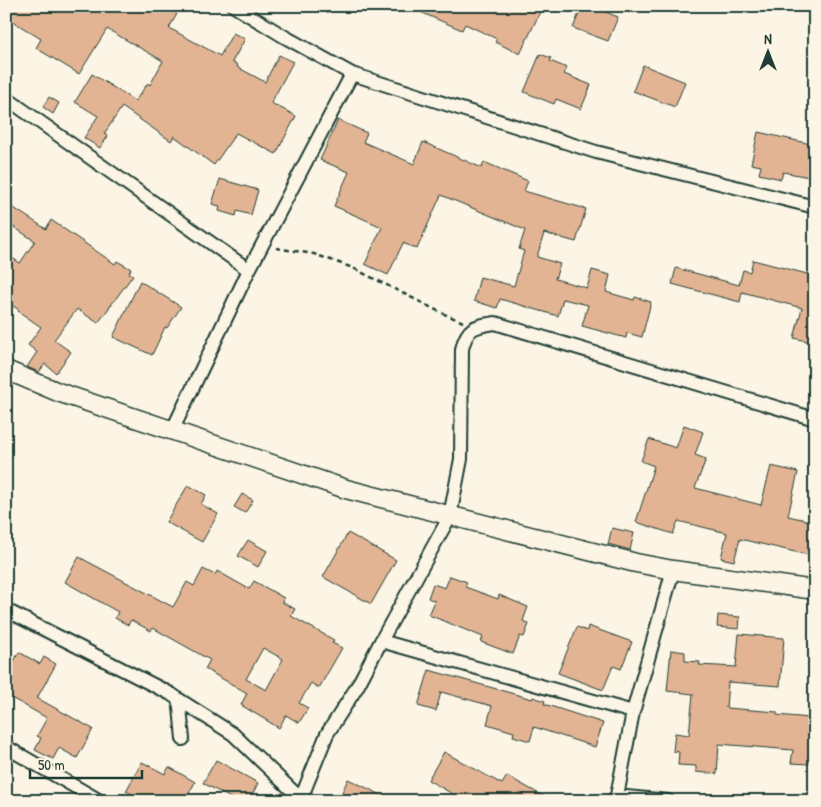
<svg xmlns="http://www.w3.org/2000/svg" width="821" height="807" viewBox="0 0 821 807" font-family="'Patrick Hand',sans-serif">
<style>
.building{fill:#e3b493;stroke:#1f3d34;fill-rule:evenodd}
.lines{fill:none;stroke-linecap:round;stroke-linejoin:round}
.street-casing{stroke:#1f3d34;stroke-width:16}
.secondary-casing{stroke:#1f3d34;stroke-width:21}
.path{stroke:#1f3d34;stroke-width:2.5;stroke-dasharray:5 4;stroke-linecap:butt}
.street{stroke:#fcf5e5;stroke-width:12}
.secondary{stroke:#fcf5e5;stroke-width:18}
</style>
<rect width="100%" height="100%" fill="#fcf5e5"/>
<filter id="ink" filterUnits="userSpaceOnUse"><feTurbulence type="fractalNoise" baseFrequency=".02" numOctaves="2"/><feDisplacementMap in="SourceGraphic" scale="10" xChannelSelector="R" yChannelSelector="G"/><feConvolveMatrix kernelMatrix="1 2 1 2 8 2 1 2 1" color-interpolation-filters="sRGB"/></filter>
<g filter="url(#ink)">
<path class="building" d="M6 6H163L177 14 169 28 220 56 233 33 245 39 232 62 238 65 237 67 265 82 279 55 293 62 271 103 296 116 276 154 236 133 214 165 174 136 171 141 122 107 104 134 108 136 100 148 84 138 98 116 75 102 92 74 135 101 148 83 150 85 163 61 107 29 79 74 36 48 41 39 6 17Z
M406 6H543L520 54 495 42 497 39 465 24 462 30Z
M582 6H591L618 17 608 41 573 28Z
M540 54 551 58 550 61 567 68 564 74 591 85 581 109 556 99 554 104 524 92Z
M643 65 685 82 675 107 633 91Z
M49 97 59 103 53 114 43 107Z
M338 120 367 133 363 142 414 164 423 142 482 168 484 162 528 181 524 191 586 209 576 242 544 233 537 257 560 264 555 279 587 288 592 270 610 275 606 292 634 300 635 297 651 302 642 337 627 333 626 338 582 326 588 305 563 299 558 316 500 299 497 308 474 301 480 277 514 286 524 251 519 249 525 230 441 195 417 249 403 243 388 275 365 264 382 227 334 206 349 172 320 160Z
M758 132 815 145 809 177 783 172 781 179 759 174 761 166 751 164Z
M220 179 258 190 251 215 237 211 236 216 219 211 220 206 212 204Z
M6 203 46 229 51 220 115 264 117 261 131 269 129 273 133 275 98 323 77 309 54 340 71 352 56 373 45 364 39 372 27 367 37 352 28 345 41 327 18 311 19 310 6 301V254L20 263 35 241 6 222Z
M753 260 815 276V343L794 338 802 308 742 292 740 302 672 284 676 268 739 285 743 270 750 272Z
M140 281 181 307 167 328 165 327 152 355 113 337Z
M684 425 703 432 695 455 706 459 695 488 761 505 771 466 798 472 788 516 815 522 808 555 740 539 734 561 721 558 727 533 678 521 673 534 636 522 654 466 641 461 649 439 676 448Z
M188 485 206 495 201 504 218 514 202 542 166 522Z
M242 494 253 500 245 513 234 507Z
M612 528 634 533 630 550 608 544Z
M348 533 396 560 371 604 323 577Z
M248 540 267 551 258 567 238 556Z
M79 557 173 607 187 582 194 586 203 569 215 575 217 571 249 589 254 581 284 598 282 602 295 609 291 616 334 640 332 643 342 648 319 688 311 683 299 703 308 708 299 723 286 715 279 728 241 705 247 693 205 669 210 660 153 628 151 631 131 620 128 625 115 618 118 612 65 582ZM263 648 283 659 266 690 246 679Z
M450 576 467 582 465 587 498 599 499 595 528 607 523 621 529 624 524 637 520 636 513 654 481 642 483 637 429 615 435 601 428 598 433 584 445 588Z
M718 615 740 617 739 629 717 627Z
M588 626 632 642 621 669 613 666 603 690 558 673 577 627 587 631Z
M739 634 784 638 780 686 728 682 726 708 777 712V715L810 718 809 727 815 728V756H810L809 764 791 763 793 750 719 744 717 774 696 772V766L678 765 679 752 673 751 675 733 689 735 693 694 667 691 671 650 685 652V661L700 662 699 665 736 667Z
M19 652 40 664 44 657 56 664 37 698 93 729 77 758 59 748 53 759 35 750 41 738 37 736 47 718 6 695V675Z
M429 670 532 699 533 697 545 701 544 704 603 723 595 747 534 727 530 741 513 736 514 732 487 724 492 706 441 692 436 711 418 706Z
M444 752 502 784 507 776 552 801H465L428 780Z
M216 760 258 783 249 801H236L203 783Z
M142 762 165 774 169 767 195 782 185 801H144L126 791Z
M348 779 394 801H338Z"/>
<g class="lines">
<defs>
<path id="street" d="M234 6 285 37 352 74 596 152 815 207
M6 98 249 270
M172 431 249 270 352 74
M6 610 171 694 178 699 180 707 183 739
M178 699 233 734 301 799
M633 712 673 570
M6 747 100 801
M616 796 668 801
M300 801 327 734 357 687 381 641
M616 801 633 712 381 641 450 516 461 459 462 349C467 327 475 326 495 323L815 419"/>
<path id="secondary" d="M6 370 58 392 346 489 636 563 673 570 815 590"/>
</defs>
<use href="#street" class="street-casing"/>
<use href="#secondary" class="secondary-casing"/>
<path class="path" d="M276 248 314 254 353 268 440 312 463 322"/>
<use href="#street" class="street"/>
<use href="#secondary" class="secondary"/>
</g>
</g>
<rect width="821" height="807" fill="none" stroke="#fcf5e5" stroke-width="25"/>
<rect x="12" y="12" width="796" height="782" fill="none" stroke="#1f3d34" stroke-width="2" filter="url(#ink)"/>
<g transform="translate(768 52)" stroke="#fcf5e5" stroke-width="4" paint-order="stroke">
<path d="M0-4L9 19L0 12L-9 19Z" fill="#1f3d34"/>
<text y="-8" font-size="14" font-weight="bold" text-anchor="middle" fill="#1f3d34">N</text>
</g>
<path d="M30 770v8h112v-8" fill="none" stroke="#1f3d34" stroke-width="2.5"/>
<text x="38" y="770" font-size="15" fill="#1f3d34" stroke="#fcf5e5" stroke-width="4" paint-order="stroke">50 m</text>
</svg>
